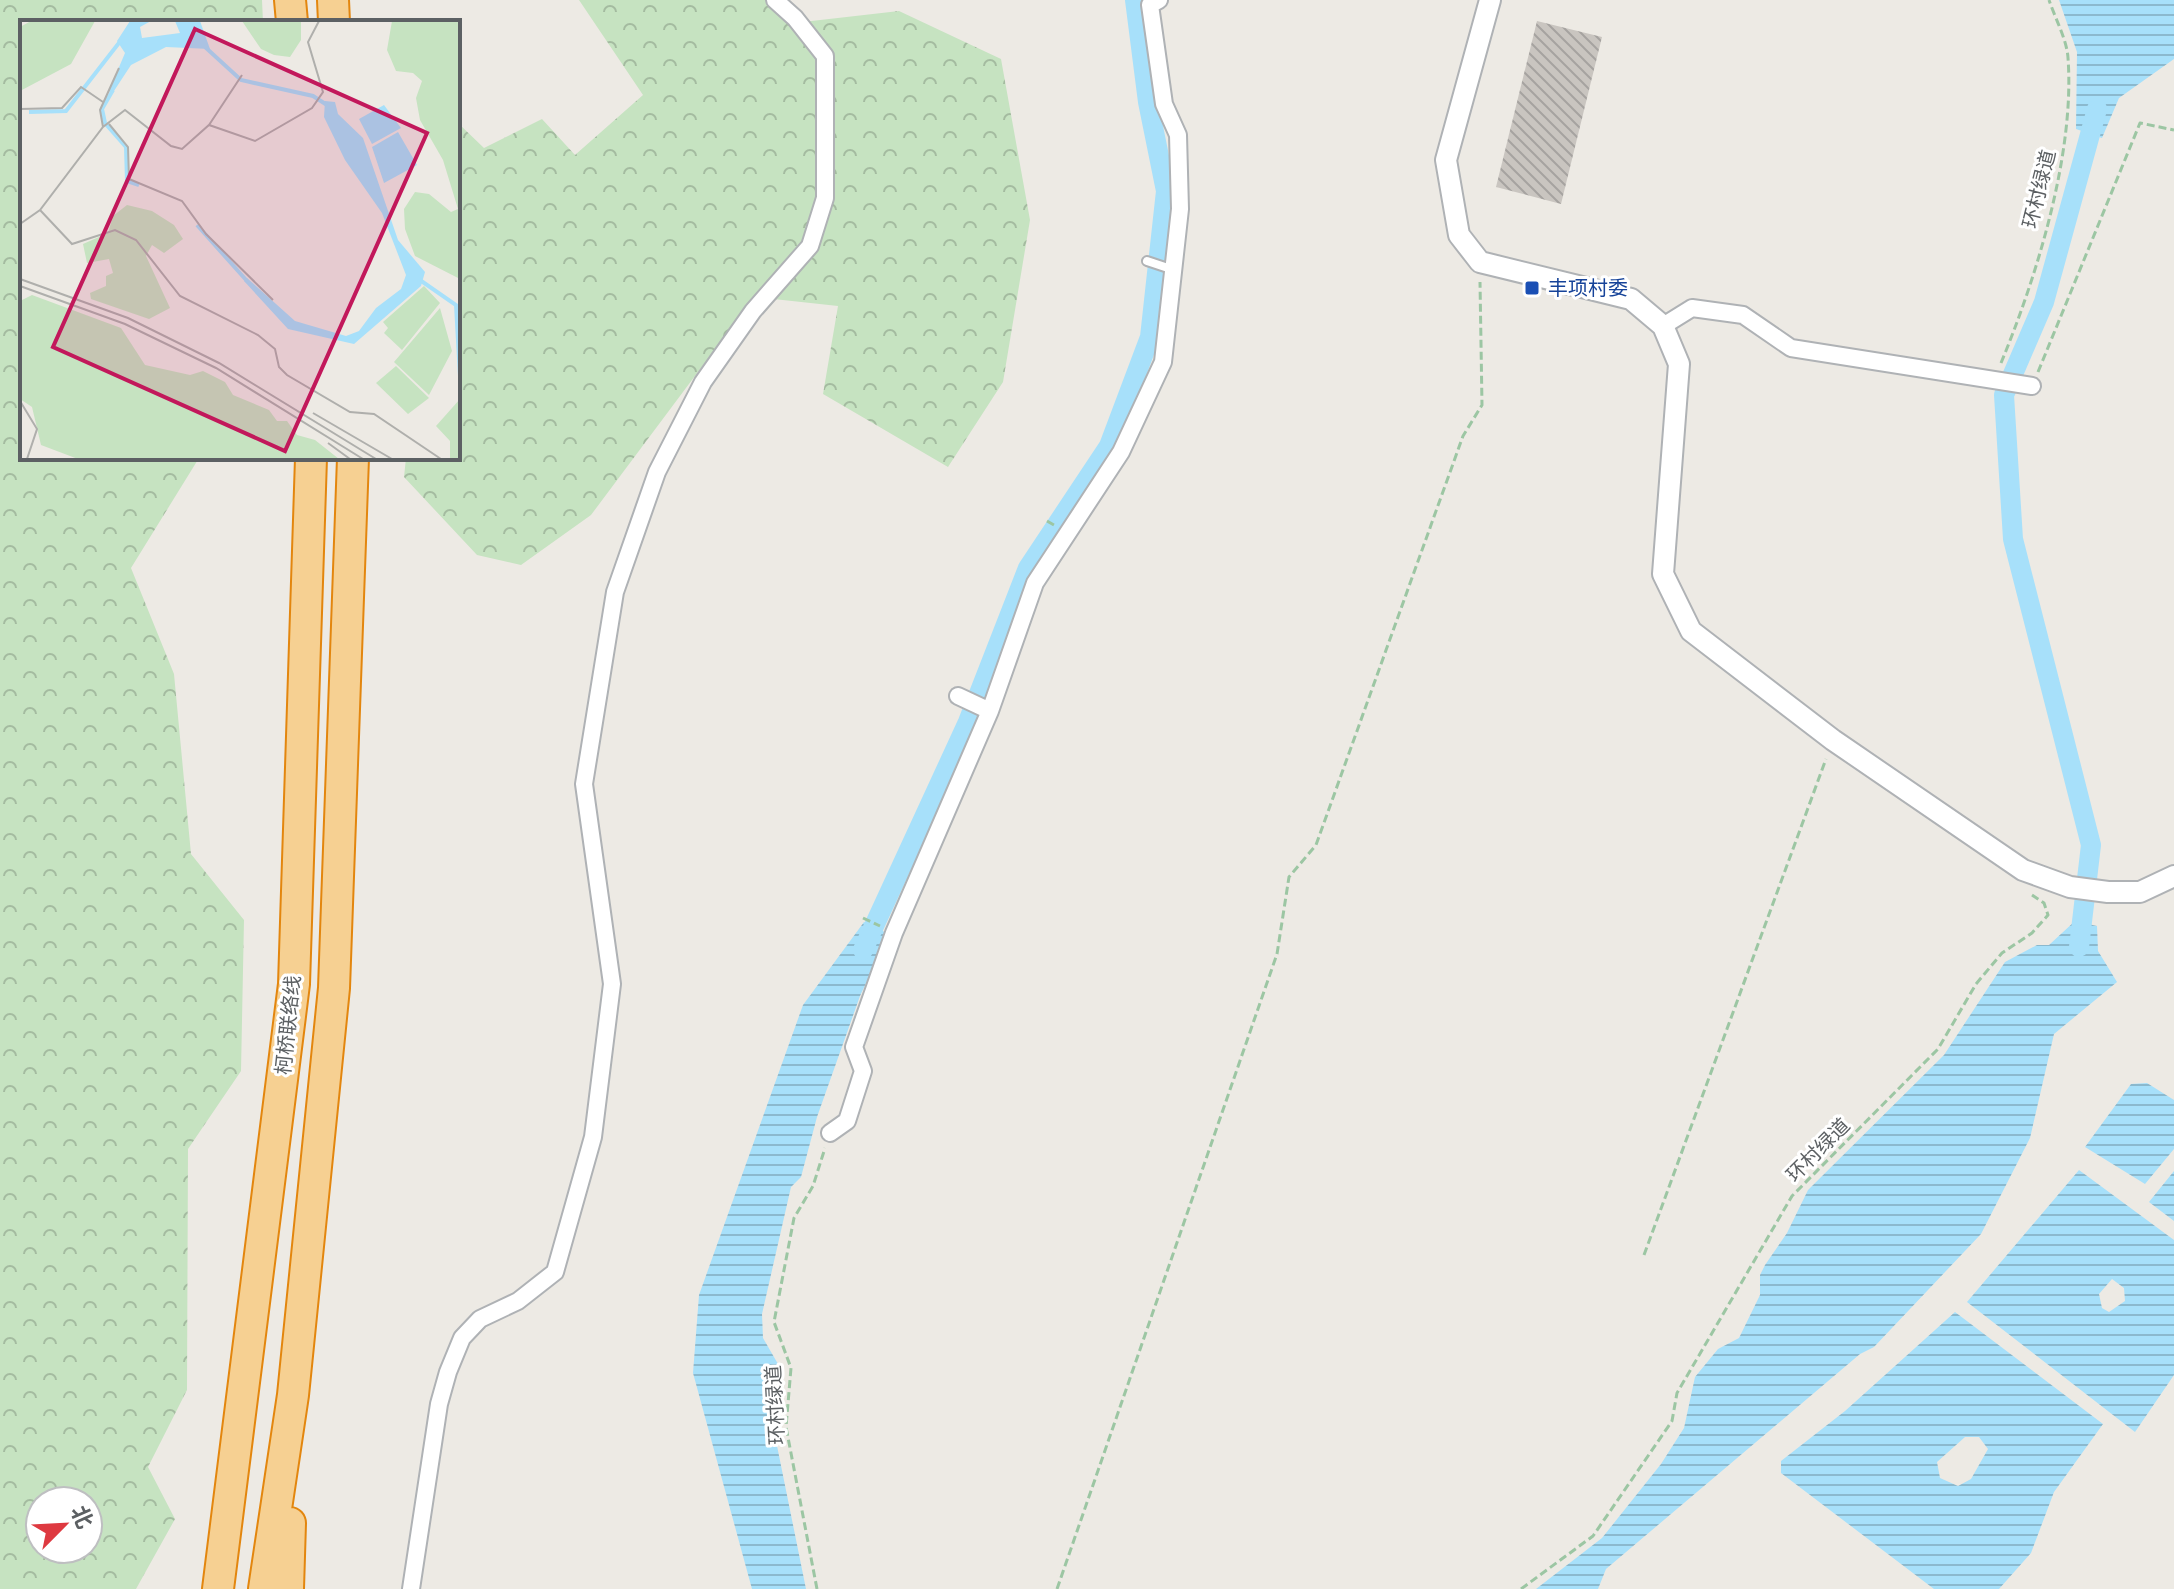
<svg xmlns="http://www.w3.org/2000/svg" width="2174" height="1589" viewBox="0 0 2174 1589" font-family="Poppins,'Noto Sans SC',sans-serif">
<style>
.forest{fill:url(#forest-crowns);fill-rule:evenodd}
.water{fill:url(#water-rules);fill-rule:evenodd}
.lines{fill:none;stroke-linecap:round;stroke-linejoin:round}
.canal{stroke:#a7e0fa;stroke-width:20}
.building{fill:url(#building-back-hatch)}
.service-casing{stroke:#afb2b5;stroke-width:12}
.minor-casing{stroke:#afb2b5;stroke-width:20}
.tertiary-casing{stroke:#afb2b5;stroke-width:24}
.motorway-casing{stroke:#e3860e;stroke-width:34}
.path{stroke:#9cc6a3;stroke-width:3;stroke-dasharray:8 4;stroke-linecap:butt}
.service{stroke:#fff;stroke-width:8}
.minor{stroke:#fff;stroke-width:16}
.tertiary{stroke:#fff;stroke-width:20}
.motorway{stroke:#f6d092;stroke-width:30}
.transit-dot{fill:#1a4fb4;stroke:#fff;stroke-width:3}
.labels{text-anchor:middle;stroke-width:6;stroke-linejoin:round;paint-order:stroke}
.street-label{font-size:20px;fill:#5c6063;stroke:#fff}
.transit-label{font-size:20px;fill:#164399;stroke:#fff;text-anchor:start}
.inset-river{fill:none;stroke:#a7e0fa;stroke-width:4}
.inset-road{fill:none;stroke:#afafac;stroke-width:2}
.view{fill:#c2185b;fill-opacity:0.15;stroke:#c2185b;stroke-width:4}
.inset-edge{fill:none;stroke:#5c6063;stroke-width:4}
</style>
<defs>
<pattern id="forest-crowns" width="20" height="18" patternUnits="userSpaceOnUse" patternTransform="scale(2)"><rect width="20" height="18" fill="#c6e3c1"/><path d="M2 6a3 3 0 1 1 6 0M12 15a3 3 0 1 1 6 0" fill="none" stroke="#a4bba0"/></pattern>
<pattern id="water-rules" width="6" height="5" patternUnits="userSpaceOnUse" patternTransform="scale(2)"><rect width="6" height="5" fill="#a7e0fa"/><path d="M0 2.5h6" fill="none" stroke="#8bb9ce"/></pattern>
<pattern id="building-back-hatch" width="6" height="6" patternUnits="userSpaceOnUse" patternTransform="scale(2)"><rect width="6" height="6" fill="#c9c5c0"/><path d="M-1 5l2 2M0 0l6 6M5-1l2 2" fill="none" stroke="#a6a3a0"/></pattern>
</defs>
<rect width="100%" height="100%" fill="#edeae4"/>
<path class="forest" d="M0 0H262L263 22H22V458H199L131 568 174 674 191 854 244 920 241 1071 188 1149 187 1390 148 1467 175 1519 136 1589H0ZM40 1501H88V1549H40Z
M579 0H767L794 23 899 11 1001 59 1030 220 1003 382 948 467 823 394 838 306 754 297 591 515 521 565 477 555 404 477 406 458H458V123L484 148 542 119 575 155 643 95Z"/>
<path class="water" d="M2059 0H2174V59L2119 98 2102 138 2076 129 2077 52Z
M2075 921 2097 926 2098 951 2117 982 2054 1034 2030 1138 1981 1234 1874 1347 1860 1354 1606 1569 1598 1589H1536L1602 1538 1661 1464 1684 1428 1695 1377 1718 1349 1739 1338 1760 1295V1275L1765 1265 1787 1233 1808 1190 1944 1055 2005 962 2037 945H2049Z
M864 922 889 934 860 996 817 1117 801 1177 791 1187 762 1314 763 1338 778 1364 773 1426 806 1589H752L693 1373 699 1295 803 1005Z
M2147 1083 2174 1100V1149L2145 1184 2085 1147 2131 1084Z
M2079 1170 2174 1240V1375L2135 1432 1967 1302ZM2112 1279 2124 1288 2125 1301 2109 1312 2102 1308 2099 1294Z
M2174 1171V1221L2149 1202Z
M1955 1312 2103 1424 2054 1492 2031 1553 1999 1589H1934L1781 1473V1461L1845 1411ZM1965 1437H1979L1988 1449 1971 1479 1958 1486 1940 1478 1937 1462Z"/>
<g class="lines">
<path class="canal" d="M2079 947 2091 845 2013 539 2004 395 2044 302 2097 109
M863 950 968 722 1028 568 1109 446 1150 337 1166 191 1148 102 1135 0"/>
</g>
<path class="building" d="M1537 21 1602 37 1561 204 1496 187Z"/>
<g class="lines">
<defs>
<path id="service" d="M1147 261 1174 270"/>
<path id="minor" d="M1663 326 1692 308 1743 315 1791 348 2032 386
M958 696 990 711
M830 1133 847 1121 863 1071 854 1047 894 933 990 711 1035 583 1121 452 1163 362 1180 209 1178 135 1164 104 1150 5 1159 0
M411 1589 439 1404 448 1372 462 1338 480 1319 518 1301 555 1272 593 1137 612 984 584 784 615 592 657 472 703 382 753 311 810 246 825 198V56L795 18 775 0"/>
<path id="tertiary" d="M1490 0 1446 160 1459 235 1480 262 1631 299 1663 326 1679 364 1663 574 1691 631 1833 740 2023 870 2070 887 2108 892H2140L2174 876"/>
<path id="motorway" d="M290 0 292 22
M333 0 334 22
M218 1589 294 984 311 458
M264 1589 293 1395 334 988 353 458
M288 1589 290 1523"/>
</defs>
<use href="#service" class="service-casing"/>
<use href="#minor" class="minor-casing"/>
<use href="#tertiary" class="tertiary-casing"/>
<use href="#motorway" class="motorway-casing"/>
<path class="path" d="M2001 363C2037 276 2075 153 2068 58 2067 40 2055 18 2049 0
M2038 372 2140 123 2174 130
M1047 521 1054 525
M863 918 880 926
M1644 1255 1826 759
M817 1589 786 1427 791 1368 774 1322 794 1218 813 1186 825 1148
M1057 1589 1277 954 1289 877 1316 845 1463 436 1482 405 1480 282
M1521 1589 1593 1536 1672 1421 1677 1393 1792 1196 1938 1049 1976 984 2002 953 2032 933 2048 915 2044 903 2032 895"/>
<use href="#service" class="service"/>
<use href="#minor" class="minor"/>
<use href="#tertiary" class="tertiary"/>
<use href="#motorway" class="motorway"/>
</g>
<rect class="transit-dot" x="1524" y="280" width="16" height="16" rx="4"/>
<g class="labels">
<g class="street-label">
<text transform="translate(2039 189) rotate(-76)" y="7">环村绿道</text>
<text transform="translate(288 1025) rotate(-84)" y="7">柯桥联络线</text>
<text transform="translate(1818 1150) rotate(-45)" y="7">环村绿道</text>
<text transform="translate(775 1405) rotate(-93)" y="7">环村绿道</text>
</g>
<g class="transit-label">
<text x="1548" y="295">丰项村委</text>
</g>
</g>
<g transform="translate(20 20)">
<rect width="440" height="440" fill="#edeae4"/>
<path d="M11 1H75L51 44 0 71V7ZM222 1H281V20L270 37 254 35 241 29ZM372 1H440V259L395 236 385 209 384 189 395 172 409 174 431 192 438 189 423 140 400 100 396 78 402 61 393 53 376 51 367 30ZM107 185 132 191 154 205 163 219 144 233 132 225 126 236 150 288 129 299 71 279 70 273 86 266V256L93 253 89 239 67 243 63 224 88 213 93 196ZM404 266 420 283 382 330 364 313 368 308 363 302ZM12 275 101 308 125 345 170 355 183 351 205 362 213 375 249 390 257 401H267L277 415 295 420 319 439H58L21 425 12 387 0 379V281ZM420 288 432 331 409 375 374 342ZM376 346 409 378 388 394 356 363ZM440 379V439H430V421L416 406Z" fill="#c6e3c1"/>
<path d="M110 1H131L120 7 122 18 160 13 155 1H180L190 29 146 27 111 45 92 74 89 71 105 33 97 21ZM305 81 315 82 318 94 343 118 378 220 405 252 401 266 334 324 268 309 224 261 227 258 275 301 326 316 339 311 356 288 381 269 386 255 362 193 325 140 304 97ZM364 85 381 108 352 124 339 99ZM378 112 397 145 364 163 352 127Z" fill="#a7e0fa"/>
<path class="inset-river" d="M185 27 221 60 293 76 307 85M93 70 82 89 85 103 106 127 107 161 119 165M9 92 46 91 102 19M177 205 227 261M397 258 436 285 440 356"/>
<path class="inset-road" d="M0 89 42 88 61 67 83 82M89 104 108 127 109 159 162 181 186 214 253 280M189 105 222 55M83 107 80 90 99 48M20 190 52 224 95 210 116 220 160 276 238 315 255 329 259 347 267 355 330 392 354 394 421 439M0 204 20 190 83 107 105 90 151 126 162 129 189 105 235 121 292 88 303 72 288 22 299 1M0 259 108 298 199 343 356 439M0 266 105 304 196 348 343 439M0 381 17 409 7 439M293 393 372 439M308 423 330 439"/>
<path class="view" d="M175 9 407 113 265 431 33 327Z"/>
<rect width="440" height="440" class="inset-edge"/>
</g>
<g transform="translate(64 1525) rotate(66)"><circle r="38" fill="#ffffff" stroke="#bebfc1" stroke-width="2"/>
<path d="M0-6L14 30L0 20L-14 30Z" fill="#de3940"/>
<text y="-12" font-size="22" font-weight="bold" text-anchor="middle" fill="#5c6063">北</text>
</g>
</svg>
